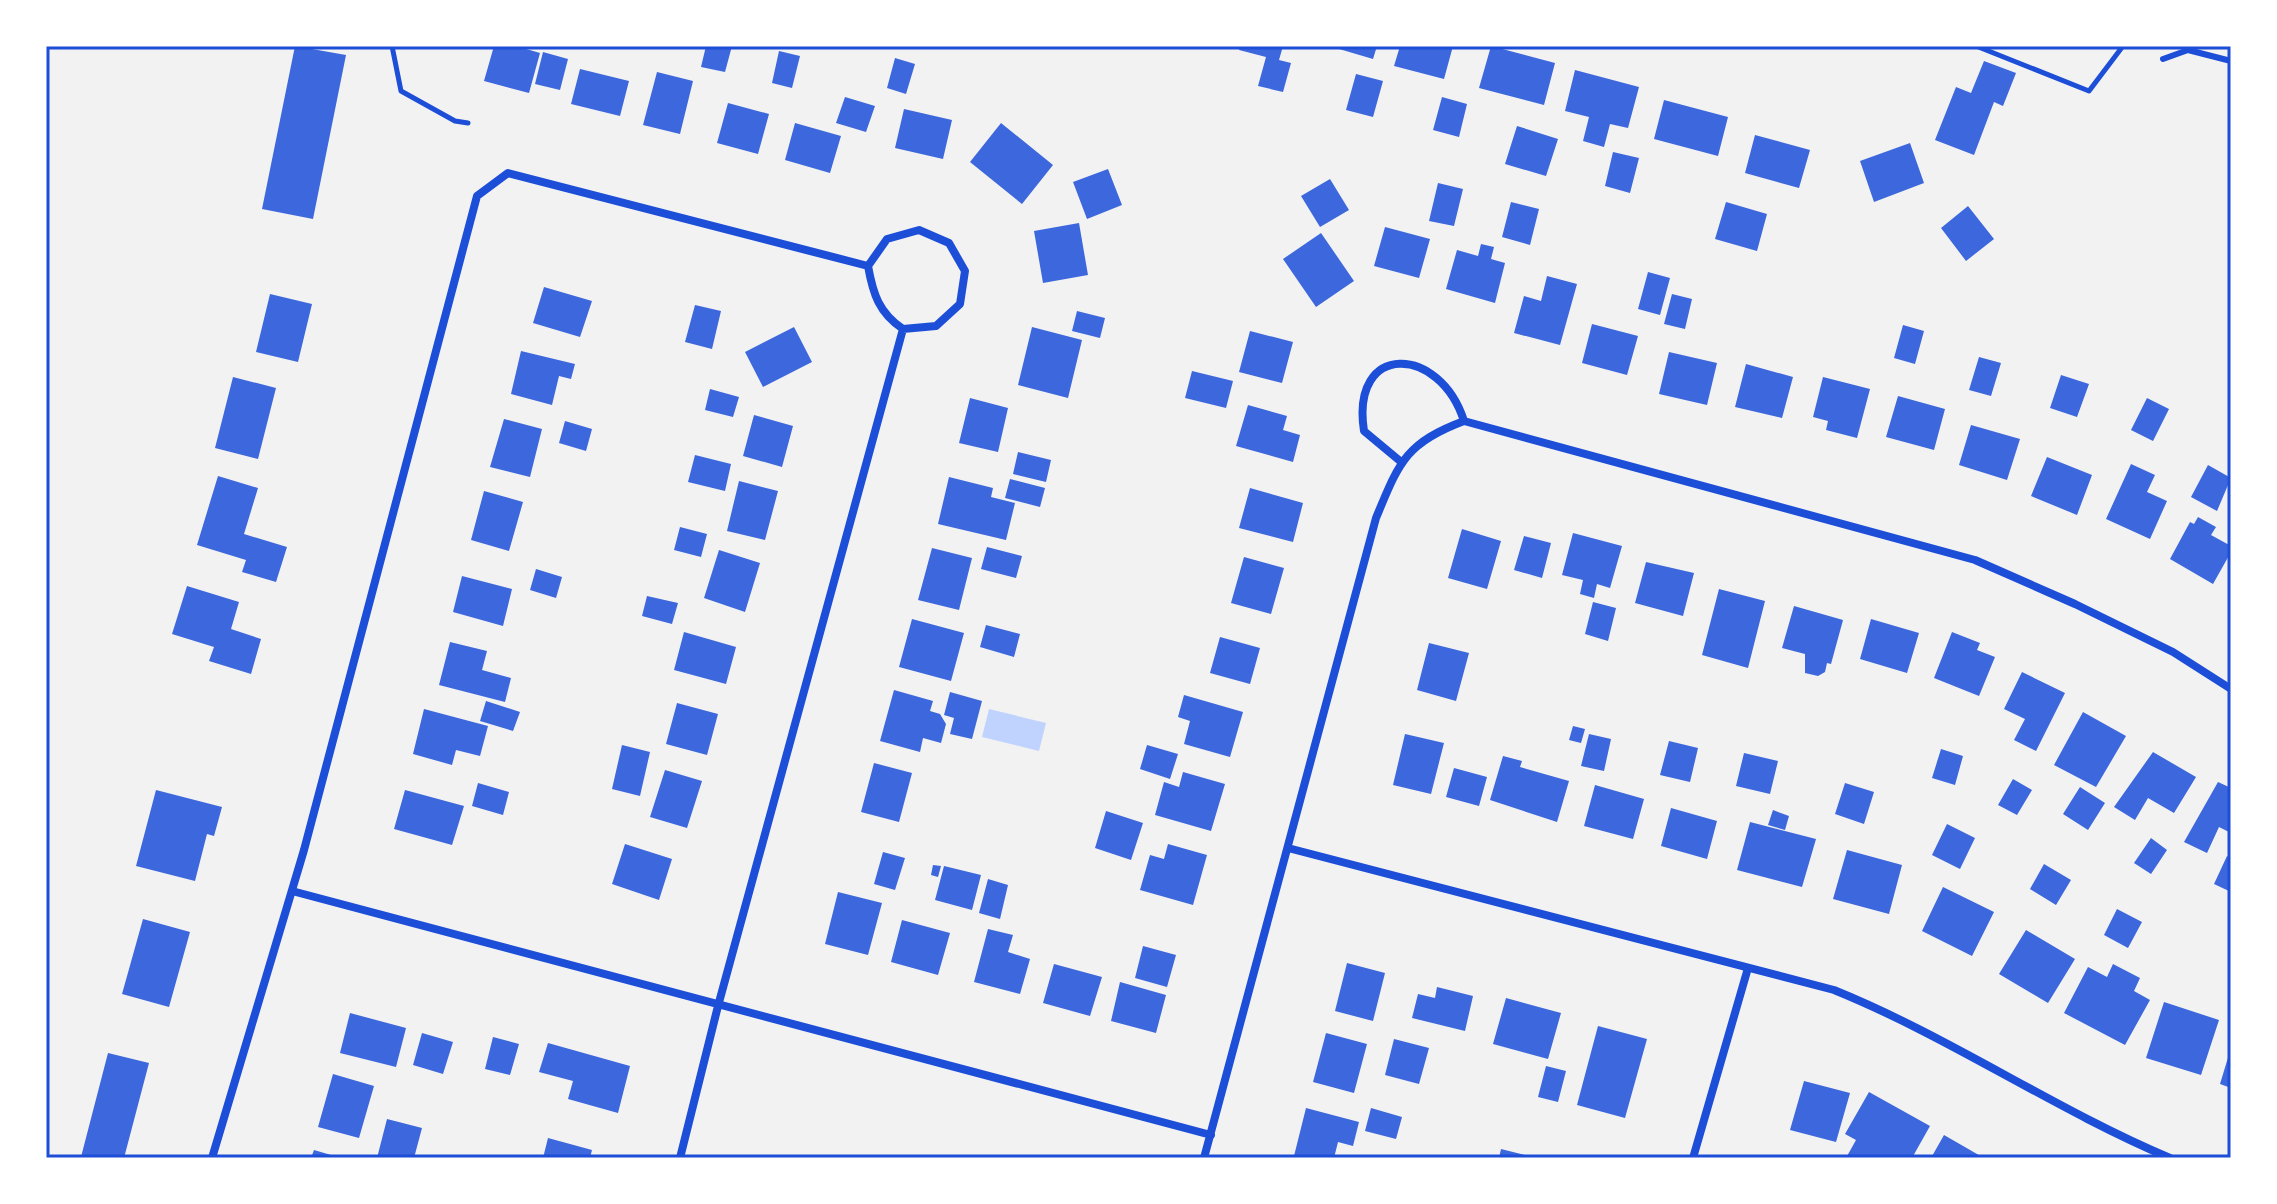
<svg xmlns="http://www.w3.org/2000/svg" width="2277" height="1204" viewBox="0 0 2277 1204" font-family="'Sofia Sans Condensed',sans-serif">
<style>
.water{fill:#bfd3fe}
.building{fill:#3d67dc}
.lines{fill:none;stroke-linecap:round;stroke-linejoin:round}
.path{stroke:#1d4ed8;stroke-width:5}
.service{stroke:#1d4ed8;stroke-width:6}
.minor{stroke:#1d4ed8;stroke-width:8}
.neatline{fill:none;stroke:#1d4ed8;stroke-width:3}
</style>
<rect width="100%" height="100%" fill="#f2f2f2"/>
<path class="water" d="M989 709 1046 723 1039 751 982 737Z"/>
<path class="building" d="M295 46 346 55 313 219 262 209Z
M494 46H516L540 53 529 93 484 81Z
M706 46H732L725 72 701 67Z
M1240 46H1283L1279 60 1291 63 1283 92 1258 86 1266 57 1239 50Z
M1329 46H1377L1373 59Z
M1400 46H1453L1444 79 1394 66Z
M1491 46 1555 63 1544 105 1479 88Z
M779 51 800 56 792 88 772 83Z
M543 52 568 59 560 90 535 84Z
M895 58 915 64 906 94 887 88Z
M1984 61 2016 73 2003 106 1994 102 1974 155 1935 140 1956 87 1971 93Z
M580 69 629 81 620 116 571 104Z
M1575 70 1639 87 1628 128 1610 124 1604 147 1583 141 1589 117 1565 111Z
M657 72 693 81 680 134 643 125Z
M1356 74 1383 81 1373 117 1346 110Z
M845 97 875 106 866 132 836 123Z
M1442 97 1467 104 1459 137 1433 130Z
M1664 100 1728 117 1718 156 1654 139Z
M728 103 769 114 758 154 717 143Z
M904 109 952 120 943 159 895 148Z
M795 123 841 136 830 173 785 160Z
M1001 123 1053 165 1022 204 970 162Z
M1517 126 1558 139 1546 176 1505 164Z
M1755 135 1810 150 1799 188 1745 173Z
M1910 143 1924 183 1874 202 1860 161Z
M1613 152 1639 158 1630 193 1605 186Z
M1108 169 1122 205 1087 219 1073 182Z
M1330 179 1349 210 1320 227 1301 196Z
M1438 183 1463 189 1454 226 1429 221Z
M1511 202 1539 209 1530 245 1502 237Z
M1726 202 1767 214 1757 251 1715 239Z
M1968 206 1994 239 1966 261 1941 228Z
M1079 223 1088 275 1043 283 1034 231Z
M1385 227 1430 239 1419 278 1374 266Z
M1321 233 1354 281 1316 307 1283 259Z
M1481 244 1494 247 1491 259 1505 263 1495 303 1446 289 1457 250 1478 256Z
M1648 272 1670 278 1660 315 1638 309Z
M1547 276 1577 284 1560 345 1514 333 1524 296 1541 301Z
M544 287 592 301 580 337 533 323Z
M270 294 312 304 298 362 256 352Z
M1672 294 1692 299 1685 329 1664 324Z
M695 305 721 311 712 349 685 342Z
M1077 311 1105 318 1100 338 1072 331Z
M1592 324 1638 336 1627 375 1582 363Z
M1903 325 1924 331 1915 364 1894 358Z
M794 327 812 362 763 387 745 352Z
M1032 327 1082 340 1068 398 1018 385Z
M1250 331 1293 342 1282 383 1239 372Z
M521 351 575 364 571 379 559 376 552 405 511 394Z
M1669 352 1717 363 1707 405 1659 394Z
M1979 357 2001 363 1991 396 1969 390Z
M1746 364 1793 377 1782 418 1735 407Z
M1192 371 1233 381 1226 408 1185 398Z
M2061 375 2089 384 2077 417 2050 408Z
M233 377 276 388 258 459 215 448Z
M1823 377 1870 389 1857 438 1826 430 1828 421 1813 417Z
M710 389 739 397 733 417 705 410Z
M1898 396 1945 409 1934 450 1886 437Z
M970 398 1008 408 998 452 959 443Z
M2147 398 2169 409 2153 441 2131 430Z
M1248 405 1287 416 1283 430 1300 435 1293 462 1236 446Z
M754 415 793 426 782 467 743 456Z
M504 419 542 429 530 477 490 467Z
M565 421 592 429 586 451 559 443Z
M1971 425 2020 439 2007 480 1959 465Z
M1018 452 1051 460 1046 482 1013 474Z
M695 455 731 464 725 491 688 482Z
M2047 457 2092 475 2077 515 2031 496Z
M2131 464 2155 475 2147 492 2167 501 2150 539 2106 519Z
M2208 465 2231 478 2217 511 2191 497Z
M218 476 258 488 244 534 287 547 276 582 242 572 246 560 197 545Z
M949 477 993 488 991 497 1015 503 1006 540 938 524Z
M1010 479 1045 488 1040 507 1005 498Z
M739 481 778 491 765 540 727 531Z
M1250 488 1303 503 1293 542 1239 528Z
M484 491 523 502 509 551 471 540Z
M2198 517 2216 527 2211 535 2231 546V552L2213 584 2170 559 2190 522 2194 524Z
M680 527 707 534 701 557 674 550Z
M1462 529 1501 541 1487 589 1448 578Z
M1573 533 1622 546 1610 588 1597 584 1594 598 1580 594 1583 580 1562 575Z
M1524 536 1551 543 1542 578 1514 570Z
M987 547 1022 556 1016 578 981 569Z
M932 548 972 558 959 610 918 600Z
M719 550 760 563 745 612 704 598Z
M1244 557 1284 568 1271 614 1231 603Z
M1646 562 1694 573 1683 616 1635 603Z
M536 569 562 577 556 598 530 590Z
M462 576 512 589 503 626 453 612Z
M187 586 239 602 231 629 261 639 251 674 209 661 214 647 172 634Z
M1719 589 1765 601 1748 668 1702 655Z
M647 596 678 603 672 624 642 616Z
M1593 602 1616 608 1608 641 1585 634Z
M1794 606 1843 620 1831 664 1827 663 1825 672 1818 676 1805 673V654L1782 648Z
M912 619 964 633 951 681 899 667Z
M1871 619 1919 633 1907 673 1860 659Z
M986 625 1020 634 1014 657 980 647Z
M684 632 736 647 726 684 674 670Z
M1952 632 1980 643 1977 650 1995 657 1979 696 1934 678Z
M1220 637 1260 648 1250 684 1210 673Z
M450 642 487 651 482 670 511 678 505 702 439 685Z
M1429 643 1469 653 1456 701 1417 690Z
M2022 672 2065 693 2036 751 2014 740 2025 719 2004 709Z
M894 690 933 701 930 711 940 714 946 724 941 743 923 738 920 752 880 741Z
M950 692 982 701 972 739 950 734 954 718 944 715Z
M1184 695 1243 712 1230 757 1184 744 1190 721 1178 717Z
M486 701 520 712 513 731 480 721Z
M677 703 718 714 707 755 666 744Z
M424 709 488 726 480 756 456 750 452 765 413 754Z
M2083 712 2126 736 2096 787 2054 765Z
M1573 726 1585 729 1581 743 1569 740Z
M1405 734 1444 743 1431 794 1393 785Z
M1589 734 1611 739 1604 771 1581 766Z
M1669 741 1698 748 1690 782 1660 775Z
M622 745 650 752 640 796 612 789Z
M1147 745 1178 754 1170 779 1140 769Z
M1941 749 1963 756 1955 785 1932 778Z
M2153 752 2196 777 2174 813 2148 798 2135 820 2114 807Z
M1744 753 1778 761 1770 794 1736 786Z
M1503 756 1522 761 1520 767 1569 781 1557 822 1490 800Z
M874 763 912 773 899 822 861 812Z
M1454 768 1487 777 1479 806 1446 797Z
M665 770 702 781 687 828 650 817Z
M1183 772 1225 784 1211 831 1155 815 1164 782 1179 787Z
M2013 779 2032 790 2017 815 1998 805Z
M2218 782 2231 788V833L2219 827 2207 853 2184 842Z
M478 783 509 792 503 815 472 806Z
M1845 783 1874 792 1864 824 1835 814Z
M1595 785 1644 799 1633 839 1584 826Z
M2080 787 2105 803 2088 830 2063 814Z
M156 790 222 807 214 836 207 834 195 881 136 866Z
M405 790 464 806 452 845 394 829Z
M1671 808 1717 821 1707 859 1661 846Z
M1773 810 1789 816 1785 830 1768 825Z
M1106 811 1143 823 1131 860 1095 848Z
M1750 822 1816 839 1802 887 1737 870Z
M1947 824 1975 838 1960 869 1932 855Z
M2151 838 2167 850 2151 874 2134 863Z
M625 844 672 859 659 900 612 884Z
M1168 844 1207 855 1193 905 1140 890 1150 855 1164 859Z
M1847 850 1902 865 1889 914 1833 899Z
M883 852 905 858 895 890 874 884Z
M2227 856 2231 858V892L2214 884Z
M2044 864 2071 880 2056 905 2030 889Z
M933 865 941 866 938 877 931 875Z
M944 866 981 875 972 910 935 900Z
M988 879 1008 885 1000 919 979 913Z
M1943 887 1994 912 1972 956 1922 931Z
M838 892 882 903 868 955 825 944Z
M2117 909 2142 922 2128 948 2104 935Z
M143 919 190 932 169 1007 122 994Z
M902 920 950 933 938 975 891 962Z
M988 929 1013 935 1008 952 1030 959 1020 994 974 982Z
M2026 930 2075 959 2048 1003 1999 974Z
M1143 946 1176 955 1167 987 1135 978Z
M1347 963 1385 973 1373 1021 1335 1011Z
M1054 964 1102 977 1090 1016 1043 1003Z
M2113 964 2140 978 2134 991 2150 1000 2125 1045 2064 1013 2088 967 2107 977Z
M1120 982 1166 995 1156 1033 1111 1021Z
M1437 987 1473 996 1465 1031 1412 1018 1418 994 1435 998Z
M1506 998 1561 1013 1548 1059 1493 1044Z
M2164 1002 2219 1020 2201 1075 2146 1058Z
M350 1013 406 1028 396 1067 340 1053Z
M1598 1026 1647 1039 1625 1118 1577 1105Z
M422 1033 453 1042 443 1074 413 1065Z
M1326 1033 1367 1044 1354 1093 1313 1082Z
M493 1037 519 1044 510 1075 485 1069Z
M1394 1039 1429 1048 1419 1084 1385 1075Z
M548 1043 630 1066 618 1113 568 1099 573 1081 539 1072Z
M2230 1051H2231V1088L2220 1084Z
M108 1053 149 1063 124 1158H84L81 1157Z
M1546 1066 1566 1071 1558 1102 1538 1097Z
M333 1074 374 1086 359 1138 318 1127Z
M1804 1081 1850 1093 1836 1142 1790 1130Z
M1869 1092 1930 1126 1912 1158H1846L1856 1140 1845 1134Z
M1306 1108 1359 1122 1353 1146 1338 1142 1334 1158 1294 1156Z
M1371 1108 1402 1117 1396 1139 1365 1131Z
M387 1119 422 1128 414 1158H377Z
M1944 1135 1984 1158H1931Z
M548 1138 592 1150 590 1158H543Z
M1501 1149 1533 1157V1158H1499Z
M314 1150 338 1157V1158H311Z"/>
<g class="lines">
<path class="path" d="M392 46 401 91 455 121 468 123
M1976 46 2089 91 2123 46"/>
<path class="service" d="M2163 59 2188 50 2231 61"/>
<path class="minor" d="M868 266 887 239 919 230 949 243 965 271 960 304 936 326 903 329
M1400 461 1364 431C1350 341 1440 345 1464 421
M1288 848 1834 990C1950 1037 2054 1109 2170 1158
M292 891 1211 1135
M212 1158 304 850 477 196 508 173 868 266
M680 1158 718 1006 903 329C879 313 873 294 868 266
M1204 1158 1376 518C1399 463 1405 443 1464 421L1975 560 2075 604 2173 652 2231 689
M1693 1158 1748 968"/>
</g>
<rect width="2277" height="1204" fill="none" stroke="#ffffff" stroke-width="96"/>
<rect x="48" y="48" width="2181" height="1108" class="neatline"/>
</svg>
